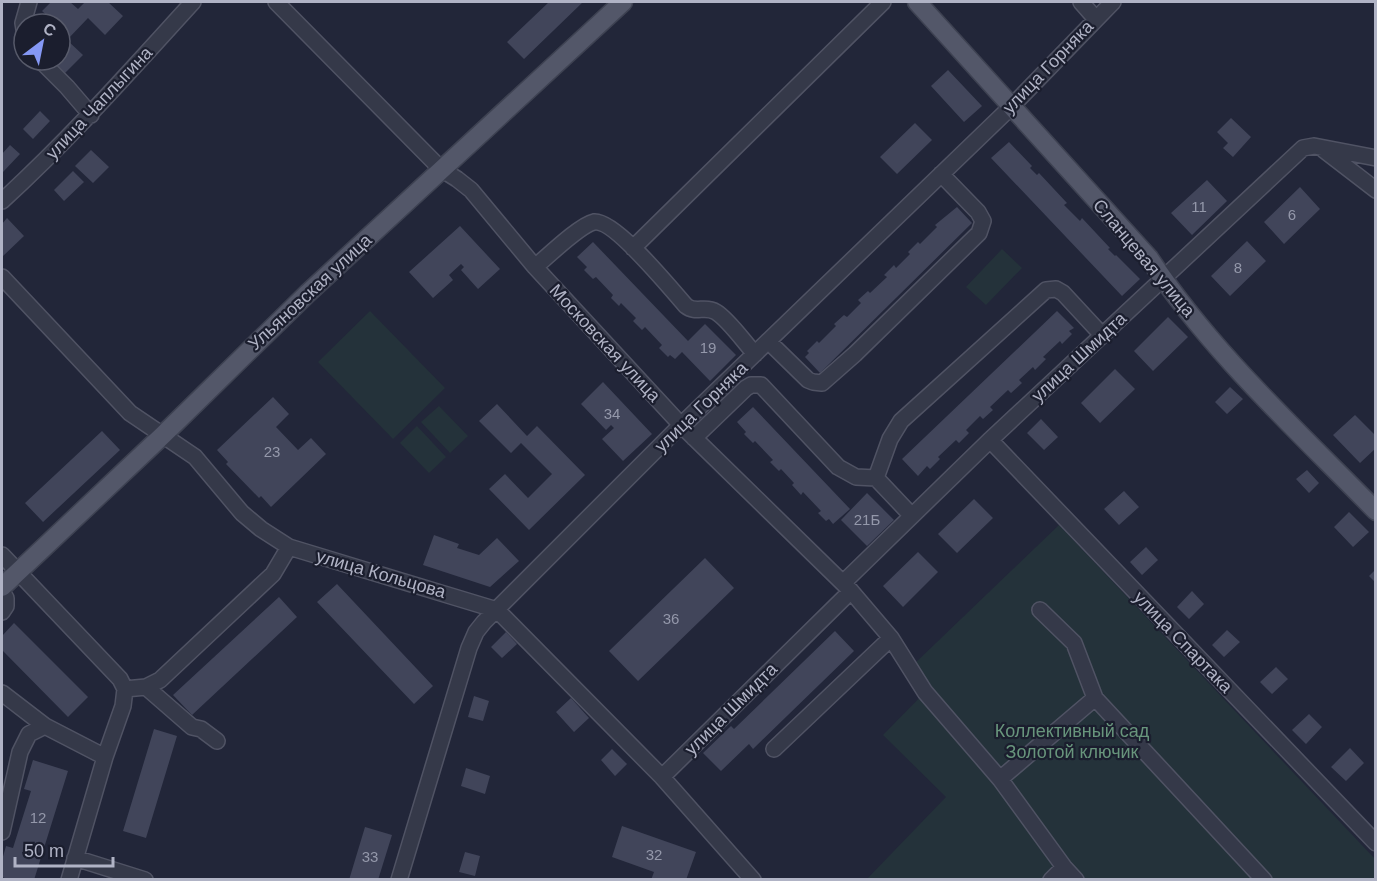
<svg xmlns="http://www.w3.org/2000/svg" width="1377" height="881" viewBox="0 0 1377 881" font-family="Arial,sans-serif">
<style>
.green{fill:#24323a}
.building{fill:#41455a}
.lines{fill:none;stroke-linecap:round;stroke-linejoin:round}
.minor-casing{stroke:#505364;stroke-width:18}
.major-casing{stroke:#3e4252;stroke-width:21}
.minor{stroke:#353949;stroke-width:15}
.major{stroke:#535769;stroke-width:18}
.labels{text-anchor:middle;stroke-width:4.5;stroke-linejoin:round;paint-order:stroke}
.number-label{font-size:15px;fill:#9498aa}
.street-label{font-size:18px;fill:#b0b3c5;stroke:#1b1e2e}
.park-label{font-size:18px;fill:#68957c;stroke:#1b1e2e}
</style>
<rect width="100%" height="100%" fill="#222639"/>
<path class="green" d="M1002 249 1022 268 986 305 966 287Z
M370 311 445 388 393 439 318 362Z
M439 406 468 436 450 453 421 422Z
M417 426 446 457 429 473 400 443Z
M1059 525 1376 860 1375 880H866L946 797 883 735 930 687 911 667Z"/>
<path class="building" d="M51 2H70L78 9 85 2H108L123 16 105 35 88 18 67 40 83 55 65 73 51 60H60V24H56L42 11Z
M549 2H583L524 59 507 42Z
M948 70 982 106 964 122 931 86Z
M40 111 50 121 33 139 23 129Z
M1231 118 1251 137 1233 157 1223 148 1228 143 1217 132Z
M915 123 932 140 897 174 880 157Z
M1009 142 1032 166 1030 168 1037 175 1039 173 1067 203 1064 205 1080 221 1082 218 1110 248 1108 249 1115 256 1116 255 1140 279 1122 296 991 158Z
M10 145 20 154 3 172 2 154Z
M91 150 109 167 93 183 75 166Z
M73 171 84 182 64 201 54 190Z
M1207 180 1227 201 1192 235 1171 213Z
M1300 187 1320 209 1284 244 1264 222Z
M957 207 972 223 820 373 805 357 809 353 807 351 817 341 819 343 836 326 834 324 844 315 847 317 861 303 858 300 868 291 870 293 887 277 884 275 894 265 896 268 910 254 908 252 918 242 920 244 937 227 935 225Z
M7 218 24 236 2 257V224Z
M460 226 500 269 478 289 461 270 464 267 461 264 449 275 453 280 433 298 409 272Z
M1247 241 1266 261 1230 296 1211 276Z
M593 242 688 341 705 324 736 355 710 381 682 352 675 359 670 355 668 357 659 348 662 345 645 327 642 330 633 321 636 318 621 303 619 306 611 298 613 295 596 277 593 279 584 270 587 267 577 257Z
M1057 311 1074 328 1069 331 1072 334 1062 344 1060 341 1043 357 1046 359 1035 370 1033 367 1019 380 1022 383 1011 393 1008 390 990 407 993 410 983 419 980 416 966 430 969 433 959 443 956 440 938 457 940 459 930 469 927 466 918 476 902 459Z
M1168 317 1188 337 1153 371 1134 351Z
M1115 369 1135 389 1100 423 1081 403Z
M603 382 652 434 623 461 602 439 614 428 611 425 606 430 581 404Z
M1230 387 1243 399 1227 414 1215 402Z
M273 397 289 414 276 427 298 450 311 438 326 454 271 507 261 496 259 498 226 464 228 462 217 450Z
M497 404 527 436 537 426 585 475 529 530 489 489 505 474 528 498 552 474 521 443 511 453 479 421Z
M753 407 850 509 833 524 829 519 826 521 818 513 821 511 803 492 801 495 792 485 794 483 781 469 779 471 770 462 773 460 755 441 753 443 744 434 746 432 737 422Z
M1355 415 1376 436V448L1360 463 1333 435Z
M1041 419 1058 437 1044 450 1027 433Z
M102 431 120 450 43 522 25 503Z
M1307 470 1319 483 1309 493 1296 479Z
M1124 491 1139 507 1119 525 1104 509Z
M867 493 894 520 867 546 841 520Z
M974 499 993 518 957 553 938 534Z
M1349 512 1369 532 1353 547 1334 527Z
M434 535 459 544 457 548 479 555 497 538 519 561 490 587 423 565Z
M1146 547 1158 560 1142 575 1130 562Z
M918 552 938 572 903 607 883 586Z
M705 558 734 588 638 681 609 651Z
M1376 569V583L1369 576Z
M337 584 433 686 414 704 317 602Z
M1192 591 1204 604 1189 619 1177 607Z
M279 597 297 617 192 715 173 695Z
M14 623 88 697 68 717 2 650V636Z
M1227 630 1240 642 1224 657 1212 645Z
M835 631 854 651 753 749 749 744 721 771 703 753 731 726 734 729Z
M506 632 517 644 502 658 491 647Z
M1276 667 1288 679 1272 694 1260 682Z
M474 696 489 701 483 721 468 717Z
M571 698 589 718 574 732 556 712Z
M1309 714 1322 727 1306 744 1292 730Z
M154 729 177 736 146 838 123 831Z
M1350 748 1364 763 1346 781 1331 767Z
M612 749 627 764 615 776 601 760Z
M33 760 68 771 34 880H10L2 877V860L6 846 13 848 31 791 24 789Z
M466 768 490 776 485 794 461 786Z
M622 826 696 852 686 880H651L654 872 612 857Z
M365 827 392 835 378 880H349Z
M465 852 480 856 475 876 459 872Z"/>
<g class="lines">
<defs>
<path id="minor" d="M276 2 441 169 457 179 471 190 535 267 681 425 851 591 891 638 925 692 1000 779 1064 867 1076 880
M1081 2 1095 18
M24 29 23 23 29 2
M40 60 67 87 91 115
M1324 150 1376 190
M2 201C70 139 131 70 193 2
M633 248 883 2
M535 267C547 257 580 225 594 222 614 219 671 289 686 306 696 314 705 305 716 312 729 320 744 342 755 354
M2 277 130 413 195 457 242 513 261 529 289 547 497 610 662 777 753 880
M768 341 808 380 813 382 822 383 855 354 979 233 983 221 978 212 941 174
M694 438 746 388 751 385H761L838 467 856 477 876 478 912 516
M990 440 1376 843
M876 478 890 439 901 421 1046 290 1056 289 1063 293 1102 335
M2 555 120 679 125 689 123 706 105 757 69 880
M843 583 990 440 1303 148 1314 146 1376 158
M2 593 6 598V606L2 612
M1040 610 1074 643 1095 698 1264 880
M146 687 192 727 201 729 217 741
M125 689 146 687 160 680 273 574 289 547
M2 693 45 726 105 757
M774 749 891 638
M662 777 851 591
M1000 779 1095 698
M2 832 20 752 29 734 45 726
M75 858 145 880
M399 880 469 648 476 632 484 622 681 425 1012 106 1113 2
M1051 880 1064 867"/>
<path id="major" d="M917 2 1149 258C1211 352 1298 431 1376 511
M2 587 163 435 308 293 623 2"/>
</defs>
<use href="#minor" class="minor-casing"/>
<use href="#major" class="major-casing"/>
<use href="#minor" class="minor"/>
<use href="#major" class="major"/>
</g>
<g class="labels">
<g class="number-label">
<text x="1199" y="212">11</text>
<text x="1292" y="220">6</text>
<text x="1238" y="273">8</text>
<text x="708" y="353">19</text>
<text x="612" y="419">34</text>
<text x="272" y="457">23</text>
<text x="867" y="525">21Б</text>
<text x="671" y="624">36</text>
<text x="38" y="823">12</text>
<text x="654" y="860">32</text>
<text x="370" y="862">33</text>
</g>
<g class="street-label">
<text transform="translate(1048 67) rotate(-46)" y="6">улица Горняка</text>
<text transform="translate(99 103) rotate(-47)" y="6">улица Чаплыгина</text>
<text transform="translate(1144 258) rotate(50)" y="6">Сланцевая улица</text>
<text transform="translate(310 292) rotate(-43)" y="6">Ульяновская улица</text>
<text transform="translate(605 343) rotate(47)" y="6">Московская улица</text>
<text transform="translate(1079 357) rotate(-43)" y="6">улица Шмидта</text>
<text transform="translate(701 407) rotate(-44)" y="6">улица Горняка</text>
<text transform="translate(381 574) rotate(16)" y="6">улица Кольцова</text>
<text transform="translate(1183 642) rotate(46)" y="6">улица Спартака</text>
<text transform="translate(731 709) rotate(-45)" y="6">улица Шмидта</text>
</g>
<g class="park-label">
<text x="1072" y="737">Коллективный сад<tspan x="1072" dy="21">Золотой ключик</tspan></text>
</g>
</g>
<rect width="1377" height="881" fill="none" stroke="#b0b3c5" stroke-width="6"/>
<g transform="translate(42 42) rotate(32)"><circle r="28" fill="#1b1e2e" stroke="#575a6a" stroke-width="1.5"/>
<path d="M0-4.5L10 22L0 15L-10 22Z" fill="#8598f5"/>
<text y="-9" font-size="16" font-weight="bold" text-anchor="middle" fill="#b0b3c5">С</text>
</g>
<path d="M15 857v9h98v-9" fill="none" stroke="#b0b3c5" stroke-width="3"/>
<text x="24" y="857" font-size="18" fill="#b0b3c5" stroke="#1b1e2e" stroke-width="4.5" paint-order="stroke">50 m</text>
</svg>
